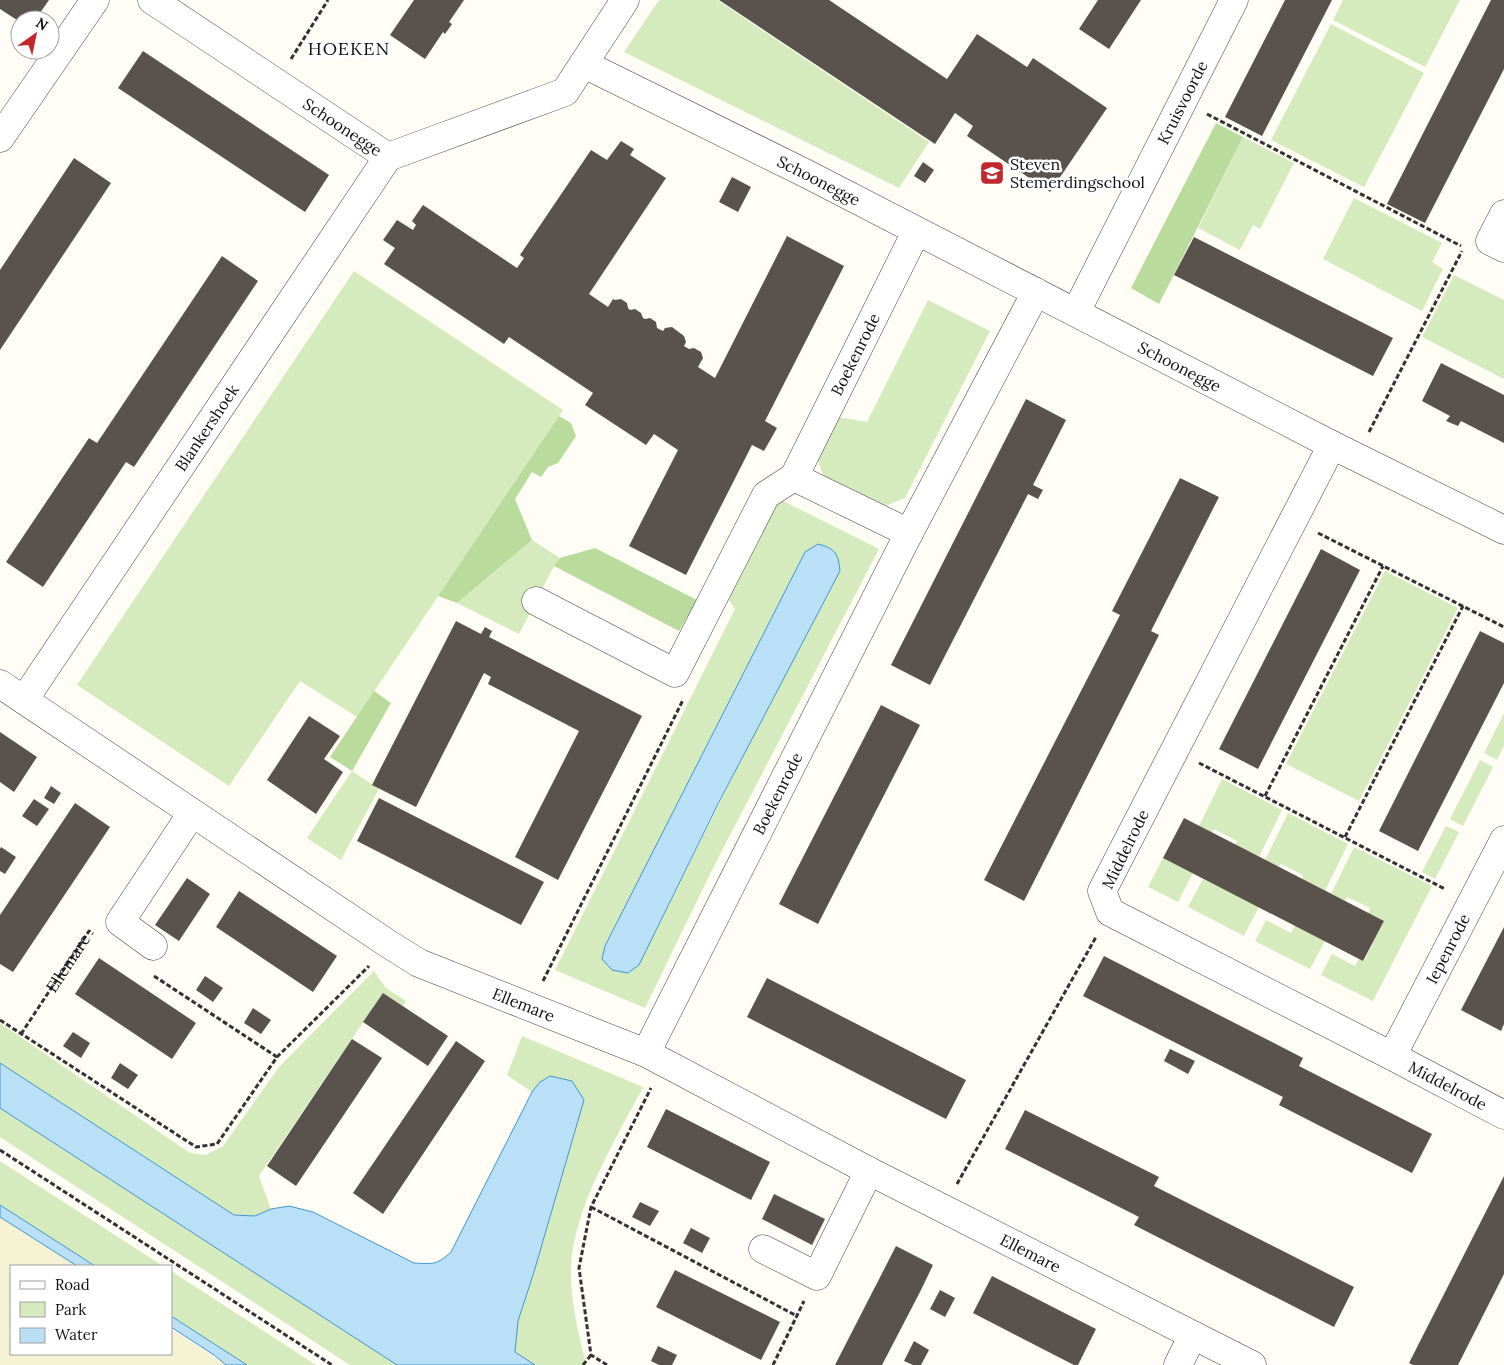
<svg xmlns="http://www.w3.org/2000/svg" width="1504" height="1365" viewBox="0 0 1504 1365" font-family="Lora,serif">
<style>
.farmland{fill:#f6f3d4}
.green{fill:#d5ebbd;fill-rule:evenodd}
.forest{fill:#b9dc9c}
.water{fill:#b9e0f7;stroke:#3f96cf}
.building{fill:#5a524d}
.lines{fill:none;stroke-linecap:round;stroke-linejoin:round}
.minor-casing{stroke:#444;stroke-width:29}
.path{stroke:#333;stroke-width:3;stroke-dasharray:5 2.5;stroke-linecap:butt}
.minor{stroke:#fff;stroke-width:28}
.labels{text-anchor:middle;stroke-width:5;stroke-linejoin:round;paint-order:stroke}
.street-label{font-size:16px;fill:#111;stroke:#fff}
.poi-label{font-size:16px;fill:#111;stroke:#fff;text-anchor:start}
.neighbourhood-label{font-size:18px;letter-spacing:1px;fill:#111;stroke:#fff}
</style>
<rect width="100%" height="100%" fill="#fffdf5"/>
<path class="farmland" d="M0 1217 76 1266H11V1354H171V1329L226 1365H0Z"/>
<path class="green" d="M659 0H717L929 142 899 188 624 52Z
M1343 0H1460L1425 67 1333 20Z
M1331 24 1424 73 1364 187 1271 140Z
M1243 137 1294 163 1260 229 1253 225 1240 250 1198 228Z
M1354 198 1442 243 1432 262 1443 269 1422 311 1323 259Z
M354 271 563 410 357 717 300 681 229 786 77 685Z
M1454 275 1504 300V379L1422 337Z
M928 300 990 331 905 498 883 507 824 478 818 460 839 417 867 422Z
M777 498 879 549 714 866 645 1008 555 970 735 609 727 597ZM759 724 639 965 605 946Z
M532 540 560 558 554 566 519 634 457 603Z
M1385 571 1458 608 1359 801 1286 764Z
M1504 713V746L1497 760 1484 753Z
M1480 760 1493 767 1463 826 1450 819Z
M352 771 379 789 341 860 307 838Z
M1222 779 1282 810 1259 857 1235 845 1237 841 1214 829 1212 833 1199 826Z
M1288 813 1348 844 1325 891 1302 879 1303 875 1281 864 1278 867 1265 860Z
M1446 826 1459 832 1435 879 1422 872Z
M1354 847 1432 886 1373 1001 1321 975 1332 954 1355 966 1359 959 1364 961 1384 921 1368 913 1370 908 1347 897 1345 901 1331 894Z
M1163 858 1193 873 1178 902 1148 887Z
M1203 879 1259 907 1244 936 1188 907Z
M1266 920 1291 933 1295 925 1325 941 1310 969 1255 941Z
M374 971 386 988 406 1001 403 1006 383 993 259 1176 271 1209 255 1216 234 1215 0 1063V1023L190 1153 206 1155 223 1146 279 1067Z
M522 1036 643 1087C616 1139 574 1207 571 1266 570 1300 578 1331 586 1364L588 1365H535L515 1352 518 1321 534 1272 584 1100 540 1082 532 1092 507 1075Z
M0 1108 397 1365H350L0 1137Z
M0 1161 163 1266H95L0 1205Z
M171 1271 316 1365H247L171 1316Z"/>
<path class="forest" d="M1216 123 1243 137 1159 304 1131 288Z
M559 416 571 423 576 436 558 463 548 467 541 477 532 472 515 499 532 540 457 603 438 596Z
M595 548 697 600 679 631 554 566 560 558Z
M374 691 391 703 352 771 330 757Z"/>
<path class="water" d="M818 544C836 549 838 553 840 571L718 804 639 965 628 973 612 970 602 959 605 946 805 552Z
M0 1063 234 1215 255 1216 271 1209 289 1206 313 1212 414 1263C433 1264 437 1265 451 1252L532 1092 540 1082 550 1076 572 1081 584 1100 534 1272 518 1321 515 1352 535 1365H397L0 1108Z
M0 1205 95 1266H77L0 1217Z
M171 1316 247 1365H226L214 1355 171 1327Z"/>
<path class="building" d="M0 0H49L35 20H20V22L0 9Z
M414 0H464L449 22 452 24 445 34 443 32 425 59 390 35Z
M719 0H829L947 79 977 34 1027 67 1033 58 1107 108 1050 192 967 136 973 126 955 113 935 144Z
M1098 0H1141L1109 49 1079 29Z
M1285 0H1332L1262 136 1225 117Z
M1491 0H1504V69L1425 223 1387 204Z
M143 51 329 175 305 212 118 88Z
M621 141 634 149 630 155 666 178 589 294 608 307 613 299 615 300 621 299 627 303 628 308 630 310 635 309 641 313 643 318 645 319 650 318 656 322 657 328 663 331 665 328 672 327 684 336 686 342 684 346 689 349 694 348 701 352 703 358 698 367 715 378 787 236 844 266 765 421 777 428 764 451 752 445 686 575 629 546 678 450 654 434 646 445 585 405 593 393 509 337 504 344 384 264 395 248 383 240 397 220 413 230 416 225 412 221 423 205 517 268 524 258 520 255 591 150 607 160Z
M74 158 111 183 0 350V270Z
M923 162 934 170 925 183 914 176Z
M732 177 751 187 738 212 719 202Z
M1194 237 1393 338 1373 376 1174 275Z
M222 256 258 281 134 467 126 462 43 587 6 562 89 438 97 443Z
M1441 363 1504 395V443L1461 421 1458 426 1446 421 1450 416 1422 401Z
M1026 399 1066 420 1033 485 1043 490 1038 499 1028 494 930 685 891 665Z
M1180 478 1219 497 1151 631 1159 635 1024 901 984 880 1120 615 1112 611Z
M1321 549 1360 570 1258 769 1219 749Z
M456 621 481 634 485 627 492 631 489 637 642 716 558 880 515 857 579 731 488 684 491 677 484 673 416 807 372 785Z
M1480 631 1504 643V683L1418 851 1379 831Z
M881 705 920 725 818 924 779 904Z
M309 716 340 736 324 759 343 772 316 814 267 780Z
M0 732 37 757 14 792 0 782Z
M51 786 61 793 54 804 44 798Z
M379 798 544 882 521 925 357 841Z
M34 799 49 809 37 826 22 816Z
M75 803 110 827 13 972 0 964V915Z
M1184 818 1384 921 1363 961 1163 858Z
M1 847 16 857 5 874 0 871V849Z
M187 878 210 894 179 941 155 925Z
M239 891 337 956 313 992 216 927Z
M1504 927V1024L1501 1031 1461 1010Z
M1104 956 1303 1058 1299 1066 1432 1134 1412 1173 1279 1105 1283 1097 1083 996Z
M99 958 196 1023 172 1059 75 994Z
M205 976 223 988 213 1002 196 990Z
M767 978 966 1080 946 1119 747 1017Z
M383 993 448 1036 428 1066 363 1022Z
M253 1008 271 1020 261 1034 244 1023Z
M73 1032 90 1043 81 1058 63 1046Z
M352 1039 382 1058 296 1186 267 1166Z
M456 1041 485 1061 383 1214 353 1193Z
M1170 1049 1195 1061 1188 1074 1164 1061Z
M120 1063 138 1075 128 1089 111 1078Z
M666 1109 770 1162 751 1200 647 1147Z
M1025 1110 1159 1177 1154 1186 1354 1287 1334 1327 1134 1225 1139 1217 1005 1149Z
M1504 1176V1274L1458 1365H1413L1409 1363Z
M774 1194 825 1219 812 1245 762 1219Z
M640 1202 659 1211 650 1226 632 1217Z
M691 1228 710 1238 702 1253 683 1243Z
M896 1246 933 1265 920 1292 882 1365H835Z
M675 1270 780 1322 761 1360 656 1307Z
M992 1276 1096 1329 1078 1365H1074L973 1313Z
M940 1290 955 1298 945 1317 930 1309Z
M914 1341 929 1350 921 1365H913L904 1361Z
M658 1346 677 1355 672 1365H659L651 1361Z"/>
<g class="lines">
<defs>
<g id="minor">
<path id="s2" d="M152 0 388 157 565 92 625 0"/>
<path id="s3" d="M584 64 805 173 1332 445 1504 530"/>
<path d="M0 138 95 0"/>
<path d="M1504 214 1490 241 1504 248"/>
<path id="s4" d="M1076 312 1234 0"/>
<path id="s5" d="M1332 445 1102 891 1110 912 1392 1056 1504 1115"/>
<path id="s6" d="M909 533 794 477 916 232"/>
<path d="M536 601 675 673 766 495 794 477"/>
<path id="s7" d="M0 684 390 945 419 963 646 1053 869 1171 1252 1365"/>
<path id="s8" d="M24 700 388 157"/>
<path d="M153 946 120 922 192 813"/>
<path id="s9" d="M646 1053 909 533 1036 292"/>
<path id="s10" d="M1392 1056 1504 840"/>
<path d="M763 1249 817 1276 869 1171"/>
<path d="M1178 1365 1193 1335"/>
</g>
</defs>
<use href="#minor" class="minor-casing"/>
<g class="path">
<path d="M291 59 328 0"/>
<path d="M1207 114 1461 246"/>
<path d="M1369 432 1462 251"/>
<path d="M1318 533 1504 627"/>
<path d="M1199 763 1445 889"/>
<path d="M1265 796 1383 566"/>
<path d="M1345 837 1463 606"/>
<path d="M154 976 277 1057"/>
<path d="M543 981 683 700"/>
<path d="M0 1020 196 1147 217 1144 277 1057 369 966"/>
<path id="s1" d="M21 1034 89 931 93 934"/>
<path d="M0 1150 332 1365"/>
<path d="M957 1184 1096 937"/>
<path d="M591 1207 797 1316"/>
<path d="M583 1365 591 1355"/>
<path d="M607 1365 591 1355 579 1268 591 1207 651 1088"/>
<path d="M773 1365 804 1301"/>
</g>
<use href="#minor" class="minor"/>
</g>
<defs>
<symbol id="school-square" viewBox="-11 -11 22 22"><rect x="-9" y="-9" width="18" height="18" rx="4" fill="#c4262e" stroke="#fff"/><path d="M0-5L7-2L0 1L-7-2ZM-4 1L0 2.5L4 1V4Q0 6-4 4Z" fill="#fff"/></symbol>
</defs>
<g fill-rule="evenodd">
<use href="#school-square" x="978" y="159" width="28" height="28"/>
</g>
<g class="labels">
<g class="street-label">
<text dy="6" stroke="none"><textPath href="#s4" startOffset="235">Kruisvoorde</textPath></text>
<text dy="6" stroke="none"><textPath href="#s2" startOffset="229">Schoonegge</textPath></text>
<text dy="6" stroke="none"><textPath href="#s3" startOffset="262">Schoonegge</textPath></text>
<text dy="6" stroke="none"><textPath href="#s6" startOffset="265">Boekenrode</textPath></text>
<text dy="6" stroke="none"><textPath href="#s3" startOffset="668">Schoonegge</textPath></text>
<text dy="6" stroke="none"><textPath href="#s8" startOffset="328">Blankershoek</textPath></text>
<text dy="6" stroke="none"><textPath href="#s9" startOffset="291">Boekenrode</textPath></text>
<text transform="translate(1125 849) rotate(-64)" y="6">Middelrode</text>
<text dy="6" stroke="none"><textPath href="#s10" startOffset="121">Iepenrode</textPath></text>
<text dy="6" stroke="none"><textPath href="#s1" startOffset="85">Ellemare</textPath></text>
<text dy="6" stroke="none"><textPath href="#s7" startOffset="616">Ellemare</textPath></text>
<text dy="6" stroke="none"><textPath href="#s5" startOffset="904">Middelrode</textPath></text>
<text dy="6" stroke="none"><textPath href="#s7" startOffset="1181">Ellemare</textPath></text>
</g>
<g class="poi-label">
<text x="1010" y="170">Steven<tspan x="1010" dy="18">Stemerdingschool</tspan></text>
</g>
<g class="neighbourhood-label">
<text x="349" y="55">HOEKEN</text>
</g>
</g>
<rect x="10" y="1265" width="162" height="90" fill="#ffffff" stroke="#a0a0a0"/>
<rect x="20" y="1281" width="25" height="8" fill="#ffffff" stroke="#a0a0a0"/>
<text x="55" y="1290" font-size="15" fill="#111111">Road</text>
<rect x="20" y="1302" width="25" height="15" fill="#d5ebbd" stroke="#a0a0a0"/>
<text x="55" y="1315" font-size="15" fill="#111111">Park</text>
<rect x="20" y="1328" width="25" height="15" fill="#b9e0f7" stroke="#a0a0a0"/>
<text x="55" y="1340" font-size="15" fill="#111111">Water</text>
<g transform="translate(35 35) rotate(33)"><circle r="24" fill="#ffffff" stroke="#a0a0a0"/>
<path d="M0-4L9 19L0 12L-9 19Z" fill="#c4262e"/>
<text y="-8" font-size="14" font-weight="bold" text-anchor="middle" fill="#111111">N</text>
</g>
</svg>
